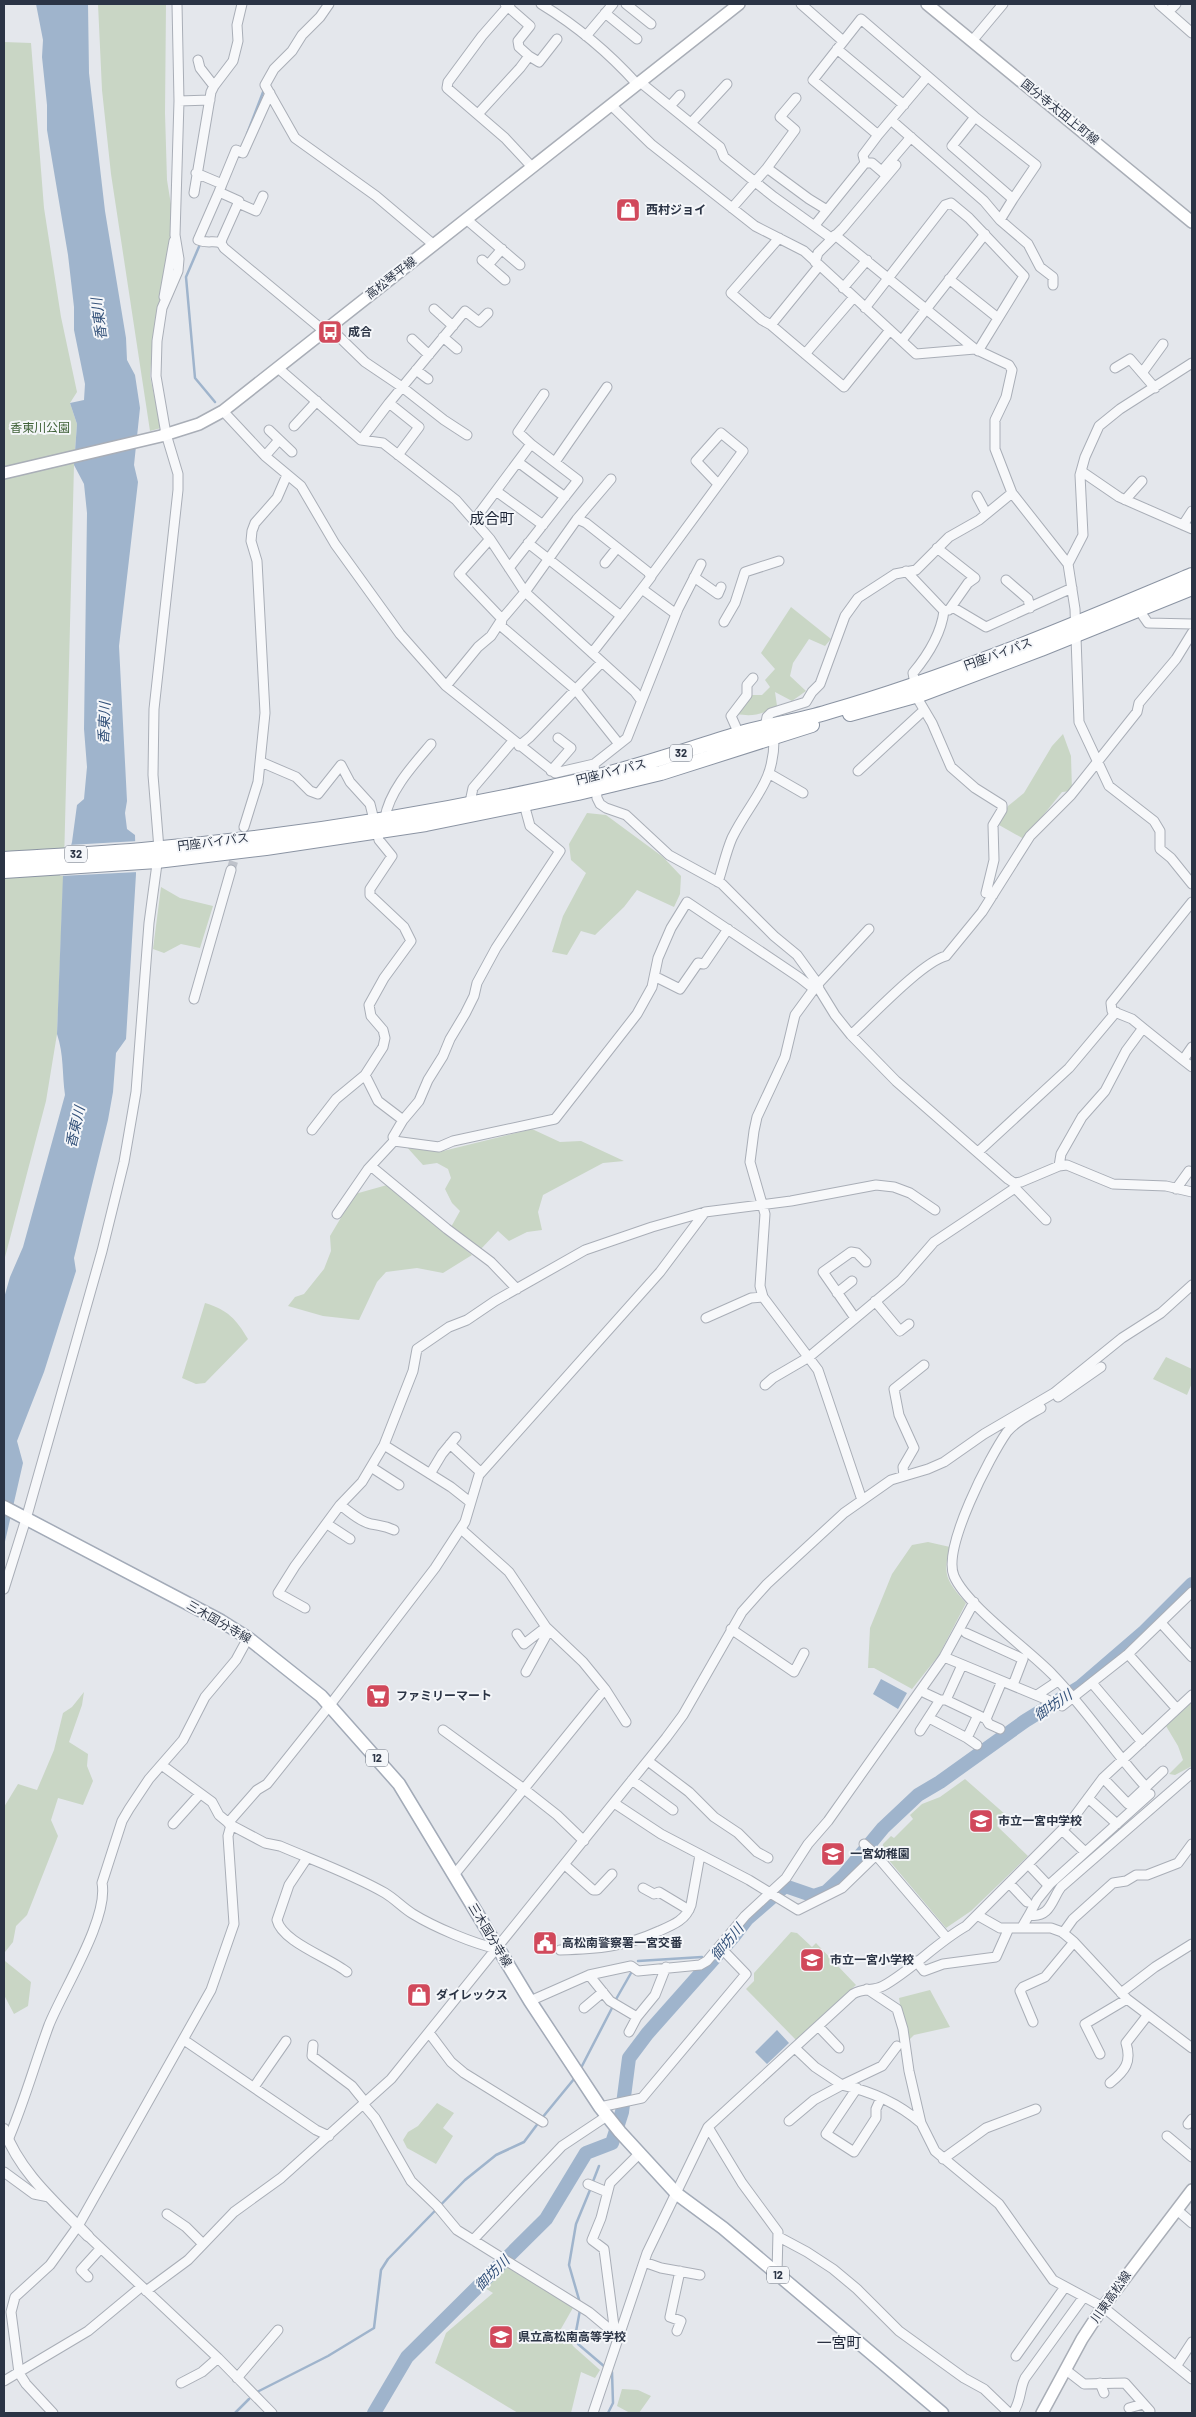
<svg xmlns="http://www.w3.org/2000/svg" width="1196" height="2417" viewBox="0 0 1196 2417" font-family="Barlow,'Noto Sans JP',sans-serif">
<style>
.green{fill:#c9d6c5}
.water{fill:#9fb4cc}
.pier{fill:#e4e7ec}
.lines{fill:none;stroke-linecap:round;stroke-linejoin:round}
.stream{stroke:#9fb4cc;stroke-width:2.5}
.river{stroke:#9fb4cc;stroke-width:14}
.minor-tunnel{stroke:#bfc3cb;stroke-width:9;stroke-dasharray:9 4.5;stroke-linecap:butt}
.minor-casing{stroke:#a9aeb7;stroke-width:11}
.tertiary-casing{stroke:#a9aeb7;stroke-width:12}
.secondary-casing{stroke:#a9aeb7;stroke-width:14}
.primary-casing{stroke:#a3abb8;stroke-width:15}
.trunk-casing{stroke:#8b94a3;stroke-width:16}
.minor{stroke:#f7f8fa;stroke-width:9}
.tertiary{stroke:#f7f8fa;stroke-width:10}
.secondary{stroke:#fff;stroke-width:11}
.primary{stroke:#fff;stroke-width:12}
.trunk{stroke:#fff;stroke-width:14}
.labels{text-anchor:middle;stroke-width:4;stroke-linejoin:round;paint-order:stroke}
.shield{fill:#f4f6f9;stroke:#676e7b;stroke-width:1}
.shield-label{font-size:11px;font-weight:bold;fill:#2b3445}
.street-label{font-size:12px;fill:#2b3445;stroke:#f4f6f9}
.poi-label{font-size:12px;font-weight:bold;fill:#2b3445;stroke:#f4f6f9;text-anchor:start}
.park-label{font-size:12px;fill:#3f6138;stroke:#f4f6f9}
.water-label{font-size:14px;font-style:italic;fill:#34527a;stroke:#f4f6f9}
.quarter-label{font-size:15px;fill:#1d2536;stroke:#f4f6f9}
</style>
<rect width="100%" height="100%" fill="#e4e7ec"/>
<path class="green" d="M98 4H166L165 113 167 180 172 211 171 240 153 339 150 376 161 428 150 431 111 174 102 90Z
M4 42 31 43 44 208 61 317 77 392 70 403 77 424 74 465 64 864 57 1034 46 1101 4 1261Z
M791 607 831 639 825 646 809 639 793 663 790 676 806 691 792 701 775 692 777 706C763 714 753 717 737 714L752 695H762L770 687 765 680 775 669 761 653Z
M1063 734 1071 756 1072 791 1062 792 1024 839 999 825 1008 806 1024 793 1052 746Z
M587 813 606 815 663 857 681 876 680 894 674 907 637 890 624 907 595 935 581 931 567 955 552 952 563 916 586 873 571 860 569 844Z
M161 887 180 898 213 906 200 948 181 944 164 953 153 949Z
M532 1129 560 1142 581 1141 624 1161 603 1163 543 1195 538 1212 542 1230 527 1232 509 1241 498 1231 480 1250 451 1227 460 1211 452 1203 445 1189 451 1178 448 1169 437 1163 423 1165 405 1145 439 1152Z
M387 1185 472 1255 443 1273 417 1268 386 1272 377 1282 359 1320 323 1316 288 1306 295 1297 304 1294 324 1269 331 1251 330 1236 355 1194Z
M205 1303C228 1310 236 1319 248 1339L205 1383 196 1384 182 1378Z
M1166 1357 1192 1369V1383L1187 1395 1153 1379Z
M928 1542 950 1547C942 1576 947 1581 966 1603L939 1655 912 1689 874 1668H868L870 1628 892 1574 912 1545Z
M84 1692 82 1705 69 1742 88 1754 87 1766 93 1781 83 1805 58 1798 51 1820 58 1836 27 1915 16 1926 13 1942 5 1952V1961L31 1982 28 2006 14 2014 4 1995V1807L18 1784 37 1790 54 1750 63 1713 72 1707Z
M1192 1701V1766L1175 1775 1169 1774 1183 1760 1178 1746 1166 1726Z
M965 1779 1006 1815 997 1826 1028 1856 971 1911 946 1928 882 1852 883 1844 891 1836 894 1838 913 1819 910 1815 922 1804 940 1797Z
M791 1932 797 1933 812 1947 816 1943 856 1985 796 2040 746 1989 754 1981V1973Z
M930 1990 950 2027 914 2035 906 2043 899 1998Z
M437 2103 454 2113 443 2128 453 2136 436 2164 407 2148 403 2140 408 2132 418 2126Z
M507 2266 574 2306 558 2334 569 2338 573 2346 600 2370 595 2378 581 2372 571 2413H518L435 2363 446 2333 493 2293 485 2288Z
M622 2389 638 2390 651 2396 639 2413H630L617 2406Z"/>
<path class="water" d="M36 4H88L89 73 105 211 126 338 127 360 135 375 140 408 134 465 138 482 119 646 127 801 125 813 127 829 135 835 136 874 126 1039 116 1053 113 1092 108 1120 74 1258 76 1271 44 1372 17 1441 23 1463 4 1546V1298L10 1277 23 1247 65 1095C62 1073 64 1055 57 1034L63 875 72 842 77 805 84 799 87 767 84 729 87 513 84 484 74 465 77 424 70 403 84 400 85 384 74 330V307L68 255 47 130V105L42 57 43 40Z
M881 1679 907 1693 898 1709 873 1694Z
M777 2030 789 2043 767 2064 755 2052Z"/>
<path class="pier" d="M138 841V872L60 876 69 845Z"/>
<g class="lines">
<path class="stream" d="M247 134 265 87
M201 242 186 277 195 378 215 402
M638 1961 702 1957
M615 2001 631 1973
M582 2066 612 2008
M542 2118 574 2079
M592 2184 599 2166
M580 2303 569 2265 576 2224 590 2190
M580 2310 575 2337 578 2344 605 2367
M257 2392 328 2356 374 2328 381 2270 388 2259 465 2180 496 2155 524 2142 539 2122
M235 2413 249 2399
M608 2413 613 2403 612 2372"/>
<path class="river" d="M374 2413 407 2357 546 2219 586 2153 612 2143 622 2112 629 2058 647 2034 734 1936 747 1919 785 1886 814 1896 826 1892 844 1875 883 1828 918 1795 940 1782 1025 1721 1080 1687 1145 1631 1192 1584"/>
<path class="minor-tunnel" d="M231 870 244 827"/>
<defs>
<path id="minor" d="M177 4 179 101
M329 4 320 17 302 35 292 51 274 69 265 85 295 138 376 196 434 245
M510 4 482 36 448 82 447 88 505 138 532 167
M541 4C577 26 609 53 637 84
M626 4 651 24
M801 4 843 41
M1159 4 1192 33
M1168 12 1176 4
M605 13 637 39
M586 36 613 4
M972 41 1003 4
M837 49 904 105
M529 56 539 62 557 39
M198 60 200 68 214 86
M927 77 878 135 813 80 861 19 975 117 1036 165 1013 199 952 146 975 117
M640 82 720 147 724 157 774 197 831 238
M611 105 651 144 755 226 804 251 916 354 975 349 1009 365 1012 370 1006 397 995 420V449L1012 493 1068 564 1075 609 1079 722 1109 786 1154 821 1160 831V849L1171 858 1192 884
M670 106 680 95
M478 114 520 68 529 56 519 47 518 41 530 26 505 4
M891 120 984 201 1000 220 1028 244 1040 267 1053 277V285
M691 123 727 84
M865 163H872L886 175
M767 168 795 130 780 117 796 98
M882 171 911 137
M196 173 222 184 219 192 239 201 222 239 221 243 224 248 324 331
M222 184 236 150 243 153 270 93
M219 192 198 240C208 244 213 240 221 243
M194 193 211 92 214 86 233 61 238 41 237 25 242 4
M238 203 256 211 263 196
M732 208 767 168 809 199 827 210
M466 219 520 265
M1000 220 1013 199
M815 225 865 163 863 155 878 135
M835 235 975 349
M779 238 731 293 762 320 771 325 844 387 890 330
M482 260 505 280
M815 262 818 253 843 228 896 165
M488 265 502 249
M949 279 998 318
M843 288 867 260
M164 297 174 241
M865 308 945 205 951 203 969 218 1024 276 978 351
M434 309 453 326
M771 325 819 266
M329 327 365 362 402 387 444 420 467 435
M443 337 457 349
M412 339 429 355
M902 340 985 234
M805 354 854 297
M278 368 361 440 383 443 456 500 490 539 525 592 635 692 641 700
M1115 368 1130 359 1155 388
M416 370 428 379
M1142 373 1163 344
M389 403 465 311 479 322 488 313
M223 411 265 456 301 486 335 544 400 634 446 686 555 773 594 764 627 738 678 609 701 564
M294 426 317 401
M269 430 292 452
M361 440 389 403 419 427 398 455
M531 444 518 432 544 394
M265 456 279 440
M518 462 565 497
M555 462 607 387
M1081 471 1119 497 1192 529
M496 491 543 525
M977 496 986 513
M1125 500 1142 481
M475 519 531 444 578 480 509 568
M577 519 611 479
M1183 525 1192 511
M490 539 459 574 502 619 525 592 577 519 586 523 648 572 651 577 621 616
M528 543 621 616 592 653
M937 548 975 578 968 583 949 610
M605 563 617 548
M1068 564 1083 535 1080 475 1085 457 1099 426 1120 409 1192 363
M906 571 944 611 954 608 986 627 1072 588
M651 576 743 451 721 433 696 461 718 484
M694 577 718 594 721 587
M1006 580 1028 599 1030 608
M642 589 676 614
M1139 610 1148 623 1192 624
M502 619 501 626 576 690 619 744
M724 622 735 603 745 572 779 561
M915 684 913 673C928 655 941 635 944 611
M446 686 478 647 491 636 502 619
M916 696 932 723 951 767 975 788 1002 805V810L993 825 994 860 986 893 993 895
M765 727 767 717 771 713 806 702 812 692 820 684 845 616 858 598 895 574 916 570 949 537 979 520 1012 493
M739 734 731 716 747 695V685L753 678
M519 746 530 737 602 662
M261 762 296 777 310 791 318 794 341 765 350 782 370 804 379 840 392 856 370 889V895L404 927 411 941 384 978 369 1005 371 1016 383 1030 385 1038 383 1047 365 1075 336 1099 312 1130
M594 764 597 798 600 804 606 808 626 815 669 855 722 884 774 936 797 955 818 984 819 989 835 1015 851 1035 896 1081 1008 1179 1014 1183 1021 1182 1059 1166 1067 1165 1113 1184 1166 1186 1192 1192
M551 771 571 748 558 738
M858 771 923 711
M770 774 803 793
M470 802 473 788 513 741
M385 818C389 791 414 764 431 744
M244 827 258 782 265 713 257 561 251 541 252 531 255 523 277 498 287 475
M718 882C723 867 726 852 732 838 751 799 775 784 774 737
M656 977 680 989 698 963 704 964 728 929
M818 984 869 929
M814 989 795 1015 785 1057 757 1117 754 1131 750 1162 765 1214 760 1286 763 1297 818 1370 862 1500
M194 999 231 870
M1143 1028 1183 1060
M851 1035C871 1017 922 962 946 956L982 912 1030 836 1071 795 1137 712 1139 703 1176 659 1192 633
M1192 1047 1183 1060 1192 1067
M365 1075 378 1101 403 1120
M394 1141 439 1147 453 1141 555 1119 637 1014 652 987 658 958 671 928 687 902 800 978 814 989H819
M978 1152 1069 1068 1116 1012
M1059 1166 1061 1154 1082 1117 1105 1091 1126 1051 1143 1028 1132 1019 1112 1011 1111 1003 1192 902
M372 1167 447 1229 491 1262 517 1289
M1015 1188 1046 1220
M1176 1189 1189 1171
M337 1214 368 1169 394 1141 393 1137 403 1120 419 1101 428 1080 443 1056 450 1039 465 1014 474 996 477 983 496 948 560 851 530 826 524 804
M837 1293 852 1281
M875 1301 900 1331 909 1324
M706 1318 751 1298 763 1297
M855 1318 823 1272 851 1252 857 1253 866 1262
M765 1385 773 1378 809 1357 901 1280 934 1242 1015 1188 1014 1183
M1058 1397 1101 1367
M1041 1408C1029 1415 1016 1421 1007 1432 990 1456 942 1548 954 1576 967 1606 1028 1649 1053 1675 1086 1709 1113 1751 1146 1787
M450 1444 477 1469
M384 1445 451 1487 470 1502
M371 1467 399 1485
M430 1474 442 1454 456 1437
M904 1476 903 1467 914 1448 899 1415 894 1389 924 1365
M340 1505C349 1511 360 1522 371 1524 381 1526 384 1525 394 1530
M327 1524 350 1539
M461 1529 509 1572 546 1627 583 1662 605 1689 626 1722
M4 1589 26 1519 102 1251 124 1162 136 1092 149 923 159 849 153 775 154 709 178 490V474L166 434 156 376 157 341 162 308 178 271 179 259 175 235 179 101 210 100
M305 1608 278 1593 295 1566 340 1505 362 1482 384 1445 413 1371 417 1349 449 1327 467 1320 495 1301 585 1250 652 1227 705 1212
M1161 1623 1192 1657
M731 1629 794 1672 804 1653
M966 1633 1023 1659 1013 1685
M517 1634 524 1644 546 1627
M1128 1654 1177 1709
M944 1657 1062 1706 1128 1654 1192 1592
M962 1665 946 1700 986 1719 1002 1681
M526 1672 549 1630
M1092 1683 1142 1742
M925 1693 940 1700
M1037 1695 1058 1681
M929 1718 967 1738 977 1745
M986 1719 989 1724 1000 1729
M443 1730 524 1789 557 1815 584 1841
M920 1731 940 1700H946
M967 1738 978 1715
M648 1761 689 1792 714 1817 738 1833 757 1852 768 1858
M163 1766 212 1802 219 1815 231 1825 265 1843 280 1846C315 1861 352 1874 385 1893 395 1899 403 1908 413 1914 434 1927 474 1944 498 1949
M1103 1778 1128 1804 1163 1771
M632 1780 673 1810
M1088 1798 1117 1824
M614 1803 661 1834 749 1880 798 1910 842 1888 876 1855 946 1937
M228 1823 257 1790 267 1784 330 1705 435 1568 465 1522 479 1475 660 1272 705 1212 791 1201 876 1185 894 1187 910 1193 935 1210
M173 1824 200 1794
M1062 1830 1083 1850
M864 1844 876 1855
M307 1858 289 1885 277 1920C282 1942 330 1958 347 1972
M1028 1864 1046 1883
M565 1865 593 1890H597L612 1874
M454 1875 605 1689
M1009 1883 1027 1902
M643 1888 654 1894 659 1892 689 1910
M977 1915 1000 1928H1051L1062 1932 1074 1942 1127 1999 1192 2048
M1029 1915 1037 1900 1050 1884 1150 1794
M1022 1927 1029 1915C1050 1919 1052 1899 1061 1887L1192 1773
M1063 1933 1073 1919 1113 1883 1126 1881 1136 1875H1147L1178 1863 1192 1844
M560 1950C598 1949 624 1947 659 1931 673 1925 686 1920 691 1905L700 1855
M916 1961 924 1971 943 1964 996 1957 1009 1928
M589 1975 610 2001 637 2017
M867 1989 897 2009 903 2029 909 2071 921 2123 935 2151 999 2204 1053 2280 1103 2307 1192 2379
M1121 1993 1155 1967 1192 1944
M530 2001 589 1975 631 1966 638 1971 700 1965 707 1961 745 1916 786 1878 808 1844 828 1821 944 1657 974 1602
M584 2008 603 1992
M1033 2022 1020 1991 1023 1987 1045 1977 1074 1942
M818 2026 839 2048
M629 2032 637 2017 655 1995 666 1967
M430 2034 451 2062 464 2073 543 2122
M184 2040 316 2130 329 2136
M313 2045 312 2056 352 2086 365 2102
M795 2048 815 2067 842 2085 882 2066 897 2046
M1100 2054 1085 2024 1127 1999
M1110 2083C1125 2071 1132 2062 1126 2043L1147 2016
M254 2087 286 2041
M857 2088 826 2134 854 2152 876 2118V2109L881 2098
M363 2104 375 2118 411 2181 437 2206 457 2230 589 2312 619 2337
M600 2107 642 2098 746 1974 720 1947
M789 2121 814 2100 842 2085C870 2091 899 2104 921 2123
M1188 2124 1192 2119
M708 2127 742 2183 778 2232 777 2274
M1167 2136 1192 2157
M8 2140C24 2103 35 2063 49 2025 63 1990 109 1918 102 1883L122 1821 129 1809 149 1779 183 1740 205 1697 236 1660 248 1638
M943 2159 986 2128 1036 2109
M4 2172 34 2194 49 2197
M588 2184 607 2192
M1177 2210 1192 2223
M167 2214 186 2227 203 2244
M88 2236 218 2358 272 2413
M779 2237 807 2252 833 2269 857 2289 899 2331 964 2378 984 2389 1009 2413
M473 2240 562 2146 607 2116
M644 2262 661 2268 700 2275
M88 2277 81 2270 101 2248
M146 2291 188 2260 234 2212 281 2178 391 2079 666 1738 683 1715 742 1612 767 1584 844 1513 891 1480 928 1469 944 1462 984 1434 1054 1393 1122 1338 1161 1313 1192 1285
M677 2331 681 2321 670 2317 680 2271
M615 2334 604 2249 592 2240 601 2218 610 2183 640 2153
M1016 2356 1065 2287
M1177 2365 1192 2342
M1066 2370 1084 2384 1125 2383 1150 2411
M237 2378 278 2330
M4 2381 88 2331 141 2287
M181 2383 202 2372 218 2358
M1100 2383 1104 2393
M1129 2408 1143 2404
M53 2413 26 2384 19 2373 11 2312 15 2297 50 2265 78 2226 211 1990 234 1924 228 1836 231 1825
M593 2413 647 2253 708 2127 853 1994C863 1988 874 1991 883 1986 912 1970 936 1943 966 1926L1071 1821 1103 1778 1192 1695
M1013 2413C1022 2399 1019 2390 1025 2378L1083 2298"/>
<path id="tertiary" d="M4 2129C19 2172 57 2204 88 2236"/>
<path id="secondary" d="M927 4 1192 222
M4 473 161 436 199 424 223 411 739 4
M1042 2413 1082 2339 1103 2307 1192 2190"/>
<path id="primary" d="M4 1507 221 1621 248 1638 321 1696 399 1784 530 2001 600 2107 620 2132 677 2194 723 2228 942 2413"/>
<path id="trunk" d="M850 714 922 694 1041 649 1192 588
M4 859C53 856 102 854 152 849 294 836 439 813 578 781 633 769 685 750 738 734 768 725 799 721 828 712 953 676 1073 625 1192 575
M4 871 157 861 266 848 426 824 578 793 661 773 812 725"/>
</defs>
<use href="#minor" class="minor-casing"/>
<use href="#tertiary" class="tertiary-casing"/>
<use href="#secondary" class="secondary-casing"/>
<use href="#primary" class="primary-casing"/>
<use href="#trunk" class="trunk-casing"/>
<use href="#minor" class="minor"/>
<use href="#tertiary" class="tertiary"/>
<use href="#secondary" class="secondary"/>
<use href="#primary" class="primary"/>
<use href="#trunk" class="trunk"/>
</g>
<defs>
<symbol id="shop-square" viewBox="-11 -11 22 22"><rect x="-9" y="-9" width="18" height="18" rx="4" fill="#d1495b" stroke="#f4f6f9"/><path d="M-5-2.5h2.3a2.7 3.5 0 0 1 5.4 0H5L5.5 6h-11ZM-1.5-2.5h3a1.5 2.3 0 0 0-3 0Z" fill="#fff"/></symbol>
<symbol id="bus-square" viewBox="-11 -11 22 22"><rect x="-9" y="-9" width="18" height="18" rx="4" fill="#d1495b" stroke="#f4f6f9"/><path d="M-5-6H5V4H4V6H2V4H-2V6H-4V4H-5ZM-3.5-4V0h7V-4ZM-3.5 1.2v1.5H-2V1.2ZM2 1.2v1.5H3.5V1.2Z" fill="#fff"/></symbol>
<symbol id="supermarket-square" viewBox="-11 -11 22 22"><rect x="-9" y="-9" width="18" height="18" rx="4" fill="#d1495b" stroke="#f4f6f9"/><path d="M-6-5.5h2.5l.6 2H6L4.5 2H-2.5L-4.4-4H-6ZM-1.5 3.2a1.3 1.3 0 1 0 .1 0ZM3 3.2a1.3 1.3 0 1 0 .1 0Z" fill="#fff"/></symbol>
<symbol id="school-square" viewBox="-11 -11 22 22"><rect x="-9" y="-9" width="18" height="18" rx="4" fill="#d1495b" stroke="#f4f6f9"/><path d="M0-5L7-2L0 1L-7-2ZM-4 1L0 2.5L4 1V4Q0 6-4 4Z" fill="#fff"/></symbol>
<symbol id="civic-square" viewBox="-11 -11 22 22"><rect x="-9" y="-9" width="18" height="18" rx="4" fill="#d1495b" stroke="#f4f6f9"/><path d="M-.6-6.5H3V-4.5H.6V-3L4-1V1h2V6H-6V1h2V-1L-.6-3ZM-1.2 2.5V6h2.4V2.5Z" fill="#fff"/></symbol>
</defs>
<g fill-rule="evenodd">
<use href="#shop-square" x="614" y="196" width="28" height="28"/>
<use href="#bus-square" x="316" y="318" width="28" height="28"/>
<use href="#supermarket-square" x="364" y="1682" width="28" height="28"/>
<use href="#school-square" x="967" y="1807" width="28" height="28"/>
<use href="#school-square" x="819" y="1840" width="28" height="28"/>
<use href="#civic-square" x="531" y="1929" width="28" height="28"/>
<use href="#school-square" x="798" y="1946" width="28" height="28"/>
<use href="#shop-square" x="405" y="1981" width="28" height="28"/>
<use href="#school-square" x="487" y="2323" width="28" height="28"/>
</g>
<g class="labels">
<g class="shield">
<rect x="670" y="744.5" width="22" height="17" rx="4"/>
<rect x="65" y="845.5" width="22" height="17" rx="4"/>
<rect x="366" y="1749.5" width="22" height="17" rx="4"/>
<rect x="767" y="2266.5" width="22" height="17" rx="4"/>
</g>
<g class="shield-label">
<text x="681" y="757">32</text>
<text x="76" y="858">32</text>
<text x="377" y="1762">12</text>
<text x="778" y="2279">12</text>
</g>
<g class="street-label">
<text transform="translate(1060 112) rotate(39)" y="4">国分寺太田上町線</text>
<text transform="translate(391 278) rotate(-38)" y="4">高松琴平線</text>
<text transform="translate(998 654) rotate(-20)" y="4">円座バイパス</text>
<text transform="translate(611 772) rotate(-14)" y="4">円座バイパス</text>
<text transform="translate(213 842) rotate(-7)" y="4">円座バイパス</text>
<text transform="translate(219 1622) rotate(30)" y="4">三木国分寺線</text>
<text transform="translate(490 1935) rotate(59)" y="4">三木国分寺線</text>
<text transform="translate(1111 2297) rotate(-55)" y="4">川東高松線</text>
</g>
<g class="poi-label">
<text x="646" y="214">西村ジョイ</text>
<text x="348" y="336">成合</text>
<text x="396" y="1700">ファミリーマート</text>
<text x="998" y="1825">市立一宮中学校</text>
<text x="850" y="1858">一宮幼稚園</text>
<text x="562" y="1947">高松南警察署一宮交番</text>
<text x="830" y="1964">市立一宮小学校</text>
<text x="436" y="1999">ダイレックス</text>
<text x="518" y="2341">県立高松南高等学校</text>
</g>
<g class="park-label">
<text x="40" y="432">香東川公園</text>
</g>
<g class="water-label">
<text transform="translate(99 319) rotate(-97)" y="5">香東川</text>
<text transform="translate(104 723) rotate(-88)" y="5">香東川</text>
<text transform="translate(75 1127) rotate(-77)" y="5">香東川</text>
<text transform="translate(1053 1705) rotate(-34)" y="5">御坊川</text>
<text transform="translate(727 1942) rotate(-50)" y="5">御坊川</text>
<text transform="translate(492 2273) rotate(-45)" y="5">御坊川</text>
</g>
<g class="quarter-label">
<text x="492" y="524">成合町</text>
<text x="839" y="2348">一宮町</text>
</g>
</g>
<rect width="1196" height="2417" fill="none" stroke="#2b3445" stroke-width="10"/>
</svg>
